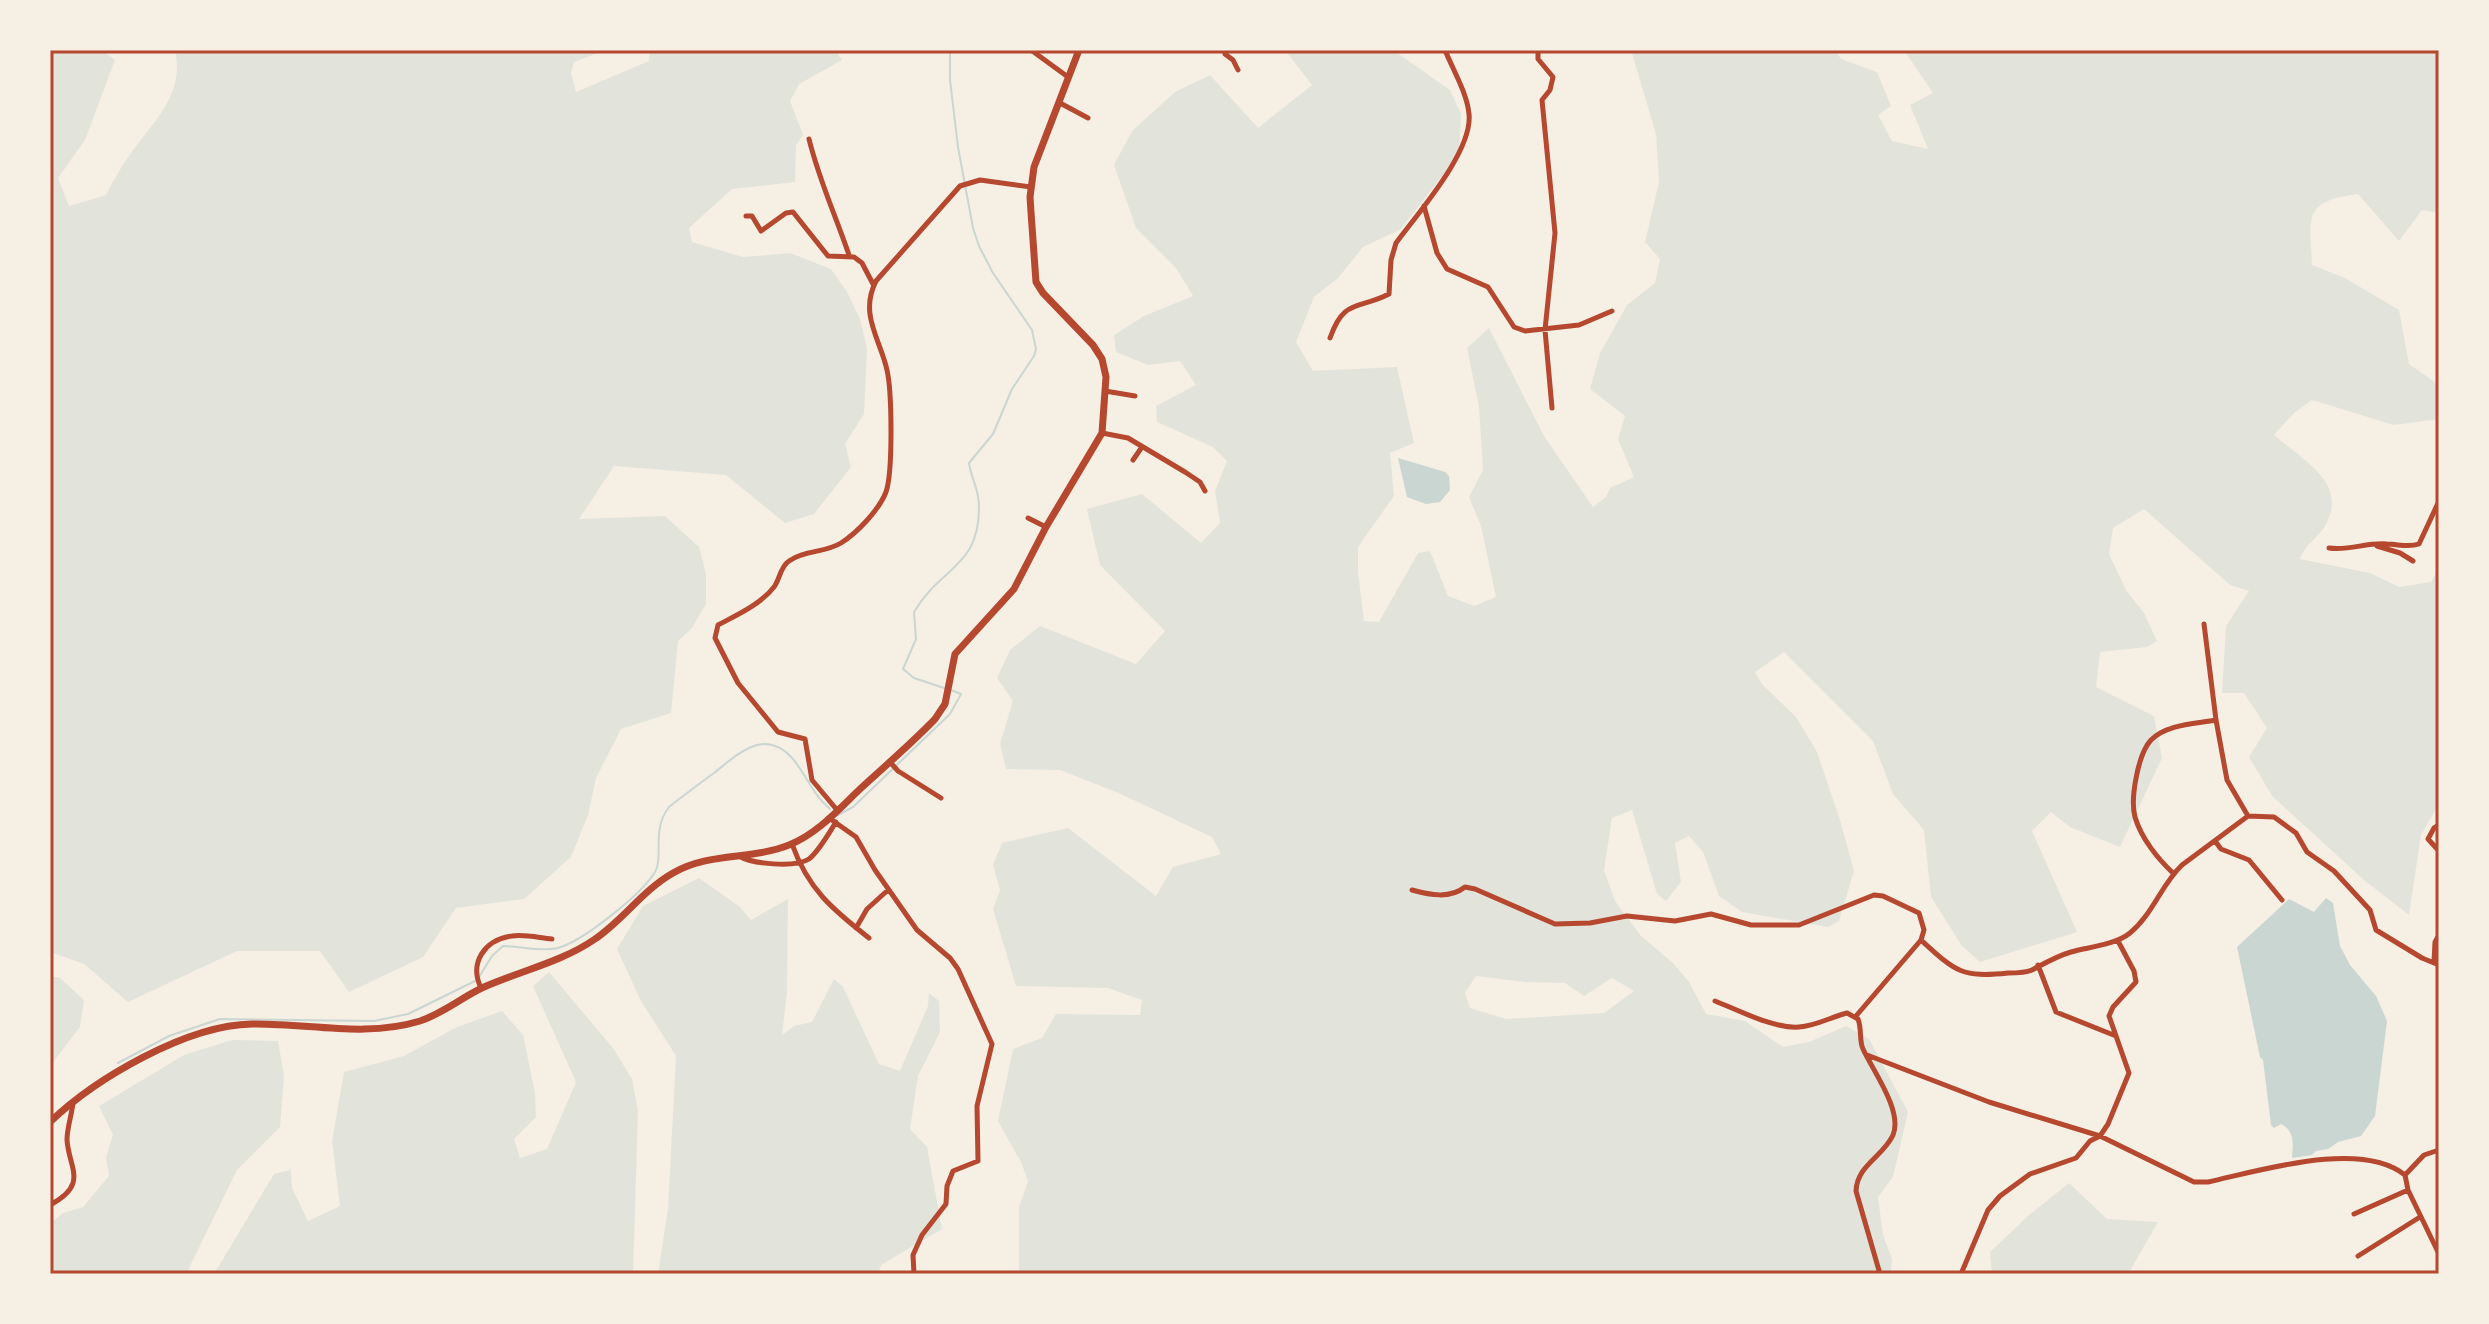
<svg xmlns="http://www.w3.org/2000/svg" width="2489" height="1324" viewBox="0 0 2489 1324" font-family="Ubuntu,sans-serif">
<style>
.green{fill:#e2e4dc;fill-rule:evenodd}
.water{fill:#c9d6d2}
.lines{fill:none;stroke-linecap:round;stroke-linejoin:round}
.stream{stroke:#c9d6d2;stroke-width:2}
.minor{stroke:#b5482f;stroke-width:5}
.secondary{stroke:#b5482f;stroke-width:7}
.neatline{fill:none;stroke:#b5482f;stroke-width:3}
</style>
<rect width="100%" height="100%" fill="#f6efe4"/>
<path class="green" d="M50 50H102L115 60 85 140 58 178 69 206 106 195C113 182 120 168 129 156 151 124 183 98 176 55L179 50H606L574 62 571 73 576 92 649 61 650 50H835L842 60 799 84 790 101 803 135 796 145 795 182 732 189 689 228 692 242 743 257 790 253 831 269 847 292 860 319 867 348 864 414 845 444 851 467 814 514 785 523 726 475 614 466 579 519 665 516 699 547 706 574V604L692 628 678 641 671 713 621 729 596 778 588 815 571 857 524 899 456 908 423 957 349 992 320 951H237L128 1002 84 964 50 952Z
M1285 50H1393L1450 90 1461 114 1459 154 1401 229 1363 247 1338 278 1314 297 1296 342 1313 371 1397 367 1414 443 1390 453 1394 496 1358 547V572L1364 621 1379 622 1418 553 1430 551 1448 596 1474 606 1496 597 1481 526 1469 497 1483 470 1479 407 1467 348 1489 328 1544 436 1593 507 1606 497 1610 488 1634 477 1618 439 1625 416 1590 389 1600 353 1627 305 1655 283 1660 259 1645 242 1659 182 1656 134 1631 50H1835L1841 59 1877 72 1891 106 1878 115 1892 141 1928 149 1910 105 1933 93 1904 50H2439V213L2422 210 2399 241 2358 194C2302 201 2310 217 2312 265L2345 278 2399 310 2409 364 2439 385V419L2394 425 2312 400 2294 413 2274 435C2304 461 2352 485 2323 529 2315 540 2304 546 2300 559L2370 573 2399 587 2431 582 2439 568V804L2421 835 2409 915 2364 880 2272 796 2249 757 2267 728 2244 693H2222L2226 626 2249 591 2230 585 2144 509 2113 528 2109 554 2126 590 2144 613 2157 641 2147 647 2100 652 2096 687 2154 716 2162 758 2120 847 2070 827 2051 812 2032 831 2077 932 1980 962 1962 946 1931 897 1924 830 1893 794 1873 741 1784 652 1755 672 1762 684 1796 717 1817 752 1840 820 1854 871 1839 921 1828 927 1742 912 1719 896 1703 852 1689 836 1675 843 1681 882 1666 901 1657 894 1632 810 1612 818 1604 870 1615 901 1641 936 1674 964 1689 982 1706 1014 1745 1021 1783 1047 1809 1042 1846 1026 1869 1039 1908 1112 1893 1177 1878 1197 1883 1235 1892 1259 1891 1274H1019V1207L1028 1181 1021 1162 998 1121 1013 1049 1042 1038 1056 1014 1140 1015 1142 1000 1108 988 1016 986 993 909 1000 890 993 865 1002 843 1068 828 1156 896 1173 867 1221 854 1212 837 1121 794 1060 770 1006 769 1000 744 1013 701 997 678 1010 650 1040 626 1136 664 1165 631 1100 565 1087 509 1142 494 1201 543 1220 523 1215 491 1227 461 1213 447 1157 422 1156 406 1196 385 1180 361 1148 365 1116 352 1114 335 1144 316 1193 296 1176 268 1136 228 1114 165 1132 131 1175 92 1210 75 1258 128 1312 85ZM1476 976 1525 982 1565 983 1584 996 1612 978 1634 991 1604 1013 1506 1019 1470 1008 1465 993Z
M699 878 740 907 751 920 788 899 787 992 782 1035 794 1026 812 1022 834 979 843 987 879 1064 900 1071 928 1006 929 993 939 1001 940 1032 918 1076 910 1129 927 1147 942 1229 881 1265 878 1274H658L668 1209 676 1056 641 1001 617 949 643 906Z
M549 972 613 1048 632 1079 638 1111 633 1274H214L274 1174 291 1170 292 1188 308 1221 340 1206 332 1141 344 1072 404 1056 457 1027 502 1011 523 1035 535 1093 536 1117 514 1139 520 1158 547 1149 576 1082 533 986Z
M50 977H59L84 1000 80 1027 50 1066Z
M232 1040 278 1041 284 1076 280 1127 237 1170 189 1268V1274H50V1224L63 1213 83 1207 109 1176 106 1157 113 1135 99 1106 184 1055Z
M2069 1183 2107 1219 2158 1222 2128 1274H1992L1990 1252 2028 1216Z"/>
<path class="water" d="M1398 458 1445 472 1449 476 1450 490 1440 502 1426 504 1407 497Z
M2326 898 2333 903 2340 946 2350 965 2376 996 2387 1021 2375 1116 2361 1136 2338 1142 2328 1149 2316 1151 2312 1155 2292 1158C2293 1144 2295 1131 2281 1124L2274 1128 2271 1125 2263 1060 2260 1057 2237 947 2289 899 2314 912Z"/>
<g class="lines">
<path class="stream" d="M944 688 914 678 903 669 916 639 914 612C941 566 980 568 979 505 979 490 971 478 969 463L993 434 1012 389 1034 356 1036 349 1032 330 993 273 979 246 973 228 958 147 950 80V50
M838 815 853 807 950 714 961 694 951 690
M479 977 492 956 503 946C520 946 542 952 558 948 583 941 642 894 655 872 664 856 651 830 669 807 684 795 699 784 714 773 739 753 765 727 793 759 807 776 813 795 830 809
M118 1063 169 1036 220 1019 374 1021 408 1014 475 981"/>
<path class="minor" d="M1031 50 1068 77
M1225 50V54L1233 60 1238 70
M1538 50V59L1553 77 1550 90 1542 100 1555 233 1545 330 1552 408
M1060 103 1088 118
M809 139C819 180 835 214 849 255
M1424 206 1437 253 1447 269 1488 287 1514 327 1525 331 1579 325 1612 311
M746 216H752L761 231 786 213 793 212 828 256 854 257 862 263 873 284
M1330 338C1344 298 1358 310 1389 294L1391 260 1396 243C1418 213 1473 151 1469 114 1467 93 1453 70 1445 50
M1105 391 1135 396
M1102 433 1128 438 1185 472 1200 482 1205 491
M1133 460 1142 447
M1028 518 1046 527
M2377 546 2400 553 2413 561
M2329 548C2350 551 2367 542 2387 544 2398 544 2408 548 2419 544L2439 501
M2204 624 2216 720 2227 780 2248 816
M890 762 898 771 941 798
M837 810 812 780 805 739 778 732 738 683 715 638 718 625C737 615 761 604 774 587 780 579 780 567 789 561 804 550 825 553 841 543 857 533 879 510 886 492 893 472 892 392 887 370 880 339 859 314 876 281L960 186 980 180 1031 187
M829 818 856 837 875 870 917 930 950 958 958 969 992 1044 977 1106 978 1161 953 1171 947 1186 946 1204 922 1235 913 1255 914 1274
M2439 825 2434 828 2428 839 2439 851
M2215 841 2221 849 2249 860 2282 900
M792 844C808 889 832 909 869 938
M739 856C752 864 795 868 809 859 819 851 829 833 836 822
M2173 873C2158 859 2141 838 2135 817 2130 799 2138 754 2151 740 2167 724 2195 724 2216 720
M1412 890C1430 895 1450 899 1465 887L1475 889 1555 924 1590 923 1627 916 1675 921 1711 914 1751 925H1799L1874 895 1883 896 1919 913 1924 930 1921 940 1856 1016
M856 928 867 909 888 890
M1921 940C1955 971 1961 978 2008 973 2015 973 2025 973 2032 970 2045 963 2057 956 2071 952 2089 947 2115 945 2130 933 2153 914 2161 885 2182 865L2248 816 2274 817 2296 833 2307 852 2334 871 2370 910 2376 930 2422 958 2439 965
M2434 962 2435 942 2439 935
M2038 965 2056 1012 2116 1036
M481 988C469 963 484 940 512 936 524 934 540 938 552 939
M1715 1001C1738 1010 1774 1029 1799 1027 1816 1026 1831 1017 1847 1013L1858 1019C1862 1029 1859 1041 1863 1049 1873 1071 1903 1111 1893 1135 1883 1157 1857 1165 1856 1191L1880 1274
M1867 1055 1989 1102 2100 1136 2194 1182H2208C2259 1171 2361 1139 2405 1175L2408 1190 2439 1254
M2405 1175 2424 1155 2439 1150
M50 1205C89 1184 69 1169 67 1140 67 1127 72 1115 73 1102
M2354 1214 2408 1190
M2358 1256 2420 1217
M1961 1274 1988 1210 2000 1196 2030 1174 2076 1158 2090 1141 2100 1136 2108 1124 2129 1073 2109 1016 2113 1007 2136 982 2134 971 2118 941"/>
<path class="secondary" d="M50 1122C96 1078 187 1025 252 1024 309 1023 364 1038 420 1021 444 1013 462 997 484 987 520 971 562 962 595 939 623 920 643 890 673 873 708 852 752 860 789 845 817 834 839 809 860 789 885 766 911 744 935 719L945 704 955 654 1014 589 1046 527 1102 433 1106 377 1102 359 1093 345 1043 293 1036 282 1031 212 1030 197 1034 167 1079 50"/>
</g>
<rect width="2489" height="1324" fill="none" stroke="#f6efe4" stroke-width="104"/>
<rect x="52" y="52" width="2385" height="1220" class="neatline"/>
</svg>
